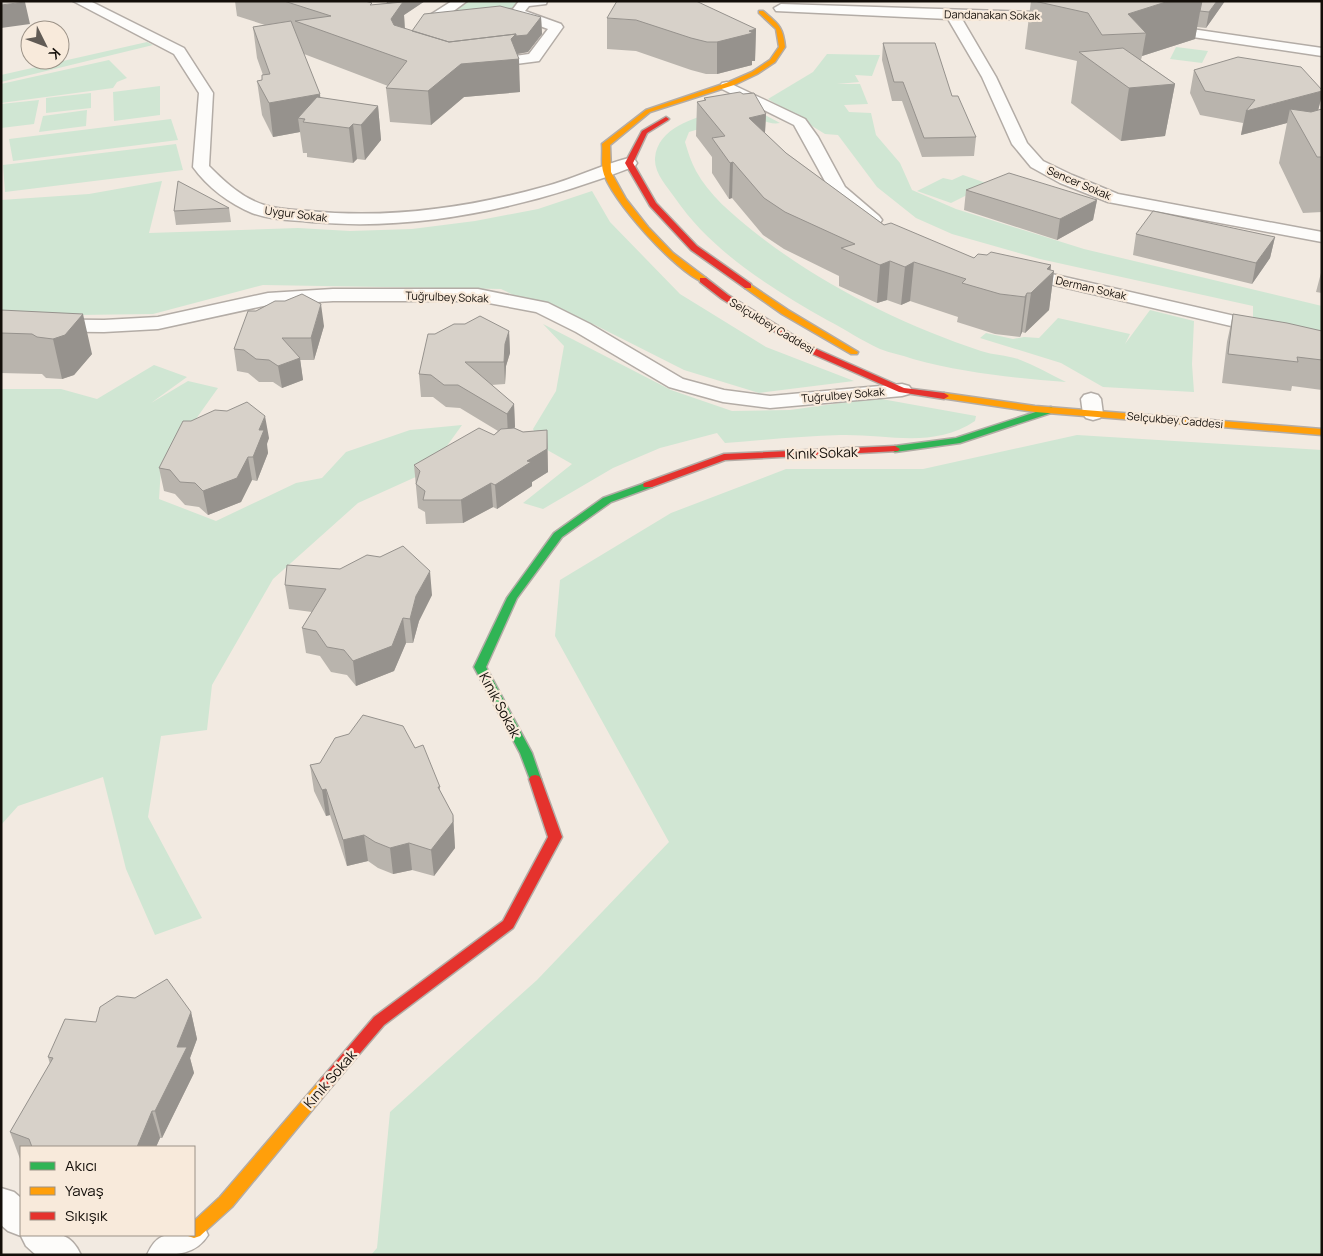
<svg xmlns="http://www.w3.org/2000/svg" width="1323" height="1256" viewBox="0 0 1323 1256" font-family="Manrope,sans-serif">
<style>
.green{fill:#d0e6d3}
.lines{fill:none;stroke-linecap:round;stroke-linejoin:round}
.street-casing{stroke:#b3aca6;stroke-width:3}
.fast-casing{stroke:#b3aca6;stroke-width:3}
.slow-casing{stroke:#b3aca6;stroke-width:3}
.jam-casing{stroke:#b3aca6;stroke-width:3}
.street{fill:#fdfcfa;fill-rule:evenodd}
.fast{fill:#30b455;fill-rule:evenodd}
.slow{fill:#ff9f0a;fill-rule:evenodd}
.jam{fill:#e5322d;fill-rule:evenodd}
.wall{fill:#b9b4ad}
.shaded-wall{fill:#96928d}
.building{fill:#d7d1c9;stroke:#96928d}
.labels{text-anchor:middle;stroke-width:4.5;stroke-linejoin:round;paint-order:stroke}
.far-street-label{font-size:11px;fill:#130e09;stroke:#f8eadb}
.street-label{font-size:14px;fill:#130e09;stroke:#f8eadb}
</style>
<rect width="100%" height="100%" fill="#f2eae1"/>
<path class="green" d="M461 1H541L525 3 517 13 435 18Z
M147 42 153 45 1 82V75Z
M1176 47 1208 51 1202 63 1170 59Z
M827 54 880 55 872 76 855 75 859 82 837 84H860L868 104 844 105 849 112 871 113 876 135 900 163 912 190 956 209 1084 249 1322 306V337L1253 318V306L1040 259 952 234 916 218 877 187 838 135 825 134 768 99 813 72Z
M109 60 127 78 117 82 113 88 1 103V84Z
M160 86V115L114 121 113 92Z
M91 93V108L46 113V98Z
M39 100 34 124 1 128V104Z
M87 110 86 126 39 132 43 116Z
M718 110 765 115 780 123C771 125 765 120 756 120 733 120 711 125 689 132L685 142C688 152 691 162 696 171 709 195 732 214 753 231 820 284 900 324 981 351 993 355 1006 355 1018 359 1034 365 1050 374 1066 382 1014 378 964 373 913 359 902 355 890 353 880 349 862 341 845 329 827 320 771 288 712 252 675 198 667 186 654 173 655 158 658 127 694 119 718 110Z
M171 119 178 140 13 161 9 139Z
M176 144 183 170 5 192 3 165Z
M963 175 989 184 951 203 917 191 943 178 952 180Z
M162 181 149 233 298 228 350 231 412 229 475 221 538 209 592 191 610 222 680 294 766 347 854 381 759 393 684 370 593 324 590 332 501 289 263 285 153 314 1 316V200L89 194Z
M1150 310 1194 321 1192 364 1194 392 1103 387 1061 363 980 338 986 333 1013 339 1024 337 1039 338 1058 318 1130 334 1125 344Z
M543 324 671 390 732 411 790 410 876 398 976 416 975 421C933 449 888 434 841 435 802 436 764 440 725 443L717 433 660 448 613 468 543 509 523 503 572 464 542 447 533 429 556 391 564 346Z
M154 365 187 377 151 403 188 381 218 388 161 468 159 499 216 521 296 483 322 478 346 452 410 430 462 425 429 471 358 503 273 579 212 685 207 730 161 736 148 817 202 918 155 935 126 869 103 777 18 806 1 825V389H61L97 399Z
M1077 435 1322 450V1255H371L377 1248 390 1112 537 980 669 842 555 636 560 580 671 513 786 469H923Z"/>
<g class="lines">
<defs>
<path id="street" d="M73 1H90L184 48 213 93 209 166C225 182 242 198 264 205 278 210 295 210 309 211 388 219 467 208 543 187 572 180 600 165 629 158L635 160 637 163 635 166C533 206 422 232 312 222 292 220 271 220 252 213 230 204 207 187 193 167L199 93 174 54Z
M452 1H467L440 21H430L428 18 430 15Z
M519 1H547L546 4 529 6 525 11 561 24 563 27 539 61 485 68 480 67 478 64 480 61 529 54 548 29 516 17 486 19 479 15 486 11 513 9Z
M781 4 1067 13 1069 16 1067 19 1062 20 962 19 996 77 1027 143 1043 161 1072 175 1118 194 1322 232V242L1108 202 1060 183 1031 167 1012 144 982 77 948 19 776 11 774 8Z
M1164 25 1322 48V56L1159 32 1157 29Z
M727 82 805 119 818 137 845 187 879 216 882 220 879 224 873 225 867 224 832 194 794 125 722 89 720 86 722 83Z
M1021 267 1296 330 1322 338V351L1283 338 1015 276 1012 272 1015 268Z
M333 289H478L548 303 590 324 683 379 724 390 770 396 902 384 909 386 912 390 909 394 902 396 770 408 723 402 669 387 576 332 536 312 478 301H333L268 305 158 329 104 332 1 331V319L104 320 158 317 268 293Z
M1091 393 1098 395 1101 399 1103 414 1100 418 1093 420 1086 418 1083 414 1081 399 1084 395Z
M1 1188 14 1192 21 1198V1235C49 1235 68 1226 81 1255H36L26 1246 21 1236 8 1231 1 1225Z
M194 1220 203 1224 208 1235C195 1256 174 1255 147 1255 158 1230 170 1235 194 1235Z"/>
<path id="fast" d="M1051 407 1056 410 1054 412 960 443 895 452 890 449 895 446 956 438Z
M648 482 652 483 653 485 652 487 611 502 562 537 517 598 486 667 532 753 541 779 539 782H531L520 753 474 667 507 598 554 533 603 498Z"/>
<path id="slow" d="M759 11H763C778 24 783 26 785 47L775 62 757 74 734 85 650 112 610 145 611 172 626 199 648 227 673 253 706 278V282H703C677 273 609 198 603 171 601 163 603 153 602 144L646 110 729 82 752 72 770 60 779 47 776 29 759 13Z
M748 283 788 310 858 352 857 354H851L782 314 745 288 744 286Z
M944 393 1035 406 1322 429V435L1035 412 941 398 939 396Z
M327 1076 332 1078 335 1082 332 1086 232 1207 200 1236 194 1238 188 1236V1235H194V1221L220 1197 322 1078Z"/>
<path id="jam" d="M666 117 669 119 668 120 647 133 633 163 656 203 697 246 751 284V288H745L691 250 650 206 625 163 642 131Z
M700 278H706L728 295 814 348 904 388 944 393 949 396 944 399 899 392 808 352 722 299 700 282Z
M895 446 900 449 898 451 725 460 652 487H644L643 485 644 483 724 454Z
M535 775 539 776 541 779 562 837 513 928 384 1025 332 1086 327 1088 322 1086 319 1082 322 1078 374 1017 503 921 548 837 529 779 531 776Z"/>
</defs>
<use href="#street" class="street-casing"/>
<use href="#fast" class="fast-casing"/>
<use href="#slow" class="slow-casing"/>
<use href="#jam" class="jam-casing"/>
<use href="#street" class="street"/>
<use href="#fast" class="fast"/>
<use href="#slow" class="slow"/>
<use href="#jam" class="jam"/>
</g>
<path class="wall" d="M235 1H365L372 5 387 3 388 1H425L404 15 405 29 412 31 541 17 542 34 528 52 517 54 520 92 464 97 431 125 390 122 386 88 388 86 304 54 320 98 378 106 381 140 365 160 357 159 353 163 307 157V153H303L300 132 273 137 262 115 257 81 262 80 263 75 257 58 253 27 265 25 237 16Z
M1031 1H1225L1206 28 1197 27 1195 39 1142 56 1141 60 1175 84 1165 136 1121 141 1071 103 1077 61 1025 49Z
M607 18 756 29 755 61H752V65L717 74H706L691 70 636 51 607 49Z
M883 43 952 96 976 137 974 156 922 157 902 101H892L882 60Z
M1194 70 1322 90V95L1318 110 1322 109V212L1303 213 1279 163 1287 123 1241 135 1243 123 1200 115 1190 93Z
M704 98 766 114 765 133 786 153 884 225 974 258 1054 271 1049 310 1025 333 1022 332 1020 337 995 334 957 322 958 317 910 301 901 305 887 300 877 303 839 286V276L784 249 763 235 732 198 729 199 712 173V157L696 136 697 102 704 101Z
M966 190 1097 200 1093 220 1057 240 964 210Z
M229 208 231 222 176 225 174 211Z
M1136 234 1275 237 1270 258 1252 284 1133 255Z
M1322 269V293L1316 292Z
M1 310 92 354 74 375 62 379 46 378 42 374 1 373Z
M1233 314 1322 331V390L1292 386 1291 391 1222 383 1227 342Z
M324 326 314 360H300L303 380 282 388 273 382H259L248 373 237 371 234 349Z
M509 331 510 353 506 366 505 384 491 385 514 404 515 427 514 428 523 432 547 430 548 472 532 482V486L497 509 493 507 463 523 426 524 425 512 418 508 414 465 494 435 498 431 460 408 446 407 433 397H421L419 374Z
M191 421 269 438 266 444 268 453 257 481 252 480 241 502 208 515 199 507 185 505 175 494 164 491 159 468Z
M285 585 432 595 419 621 413 643H406L394 671 356 686 347 675 331 672 320 656 306 653 302 628 312 612 289 609Z
M415 748 440 787V791L453 815 455 848 434 876 412 870 393 874 378 868 368 861 347 866 330 815 326 816 314 791 310 765Z
M191 1012 197 1039 190 1058 194 1073 162 1138H160L156 1147H21V1159H20L10 1132 50 1064 48 1057 96 1022Z"/>
<path class="shaded-wall" d="M398 1H425L404 15 405 33 383 29Z
M1169 1H1202L1195 39 1142 56 1146 33 1128 14Z
M1217 1H1225L1206 28 1209 12Z
M25 2 30 24 1 28V5Z
M541 17 542 34 528 52 517 54 519 59 520 92 464 97 431 125 428 91 452 62Z
M756 29 755 61H752V65L717 74V42Z
M1175 84 1165 136 1121 141 1129 88Z
M1322 91V95L1317 115 1290 109 1287 123 1241 135 1246 111Z
M320 94 323 124 298 118 300 132 273 137 269 103Z
M378 106 381 140 365 160 361 125Z
M766 114 764 149 749 118Z
M353 124 357 159 353 163 349 128Z
M733 162 732 198 729 199 730 163Z
M1097 200 1093 220 1057 240 1060 219Z
M1275 237 1270 258 1252 284 1256 263Z
M890 261 887 300 877 303 880 265Z
M914 262 910 301 901 305 905 267Z
M1051 265 1050 276 1054 271 1049 310 1025 333 1031 293 1047 269Z
M1027 293 1022 332 1020 337 1025 297Z
M321 304 324 326 314 360 311 338Z
M83 314 92 354 74 375 62 379 53 339Z
M509 331 510 353 506 366 505 384 504 362 505 344Z
M300 358 303 380 282 388 278 366Z
M514 404 515 427 508 437 507 414Z
M265 416 269 438 267 444 268 453 257 481 253 457 259 430Z
M547 430 548 472 532 482V486L497 509 495 485 527 461Z
M248 457 252 480 241 502 208 515 203 491Z
M491 483 493 507 463 523 461 500Z
M430 571 432 595 419 621 413 643 410 619 416 596Z
M403 618 406 643 394 671 356 686 353 661Z
M326 789 330 815 326 816 322 790Z
M453 815 455 848 434 876 431 850Z
M364 835 368 861 347 866 343 840Z
M409 843 412 870 393 874 390 848Z
M191 1012 197 1039 190 1058 194 1073 162 1138 155 1111 177 1047Z
M152 1111 160 1138 156 1147H137Z"/>
<path class="building" d="M1 1H25V2L1 5Z
M284 1H365L372 3 370 5 403 2 391 19 394 25 449 42 516 34 511 39 519 59 461 64 428 91 386 88 407 61 295 21 331 16Z
M388 1H398L397 2 387 3Z
M617 1H696L756 29 749 31 753 33 717 42H707L691 38 636 20 607 18Z
M1034 1H1169L1128 14 1146 33 1102 35 1088 13Z
M1202 1H1217L1209 12 1200 11Z
M500 6 541 17 527 35 516 36V34L449 42 412 31 424 14Z
M291 21 320 94 269 103 257 81 262 80V75L270 74 253 27Z
M883 43H935L952 96H958L976 137 924 138 903 82H894Z
M1123 48 1175 84 1129 88 1079 52Z
M1238 57 1301 67 1322 90V91L1246 111 1255 100 1205 91 1194 70Z
M740 92 743 94 754 93 766 114 749 118 786 153 884 225 891 223 974 258 978 254 987 255 991 252 1051 265 1047 269 1054 271 1031 293H1027L1025 297 1000 294 962 283 966 279 914 262 905 267 890 261 880 265 841 248 855 244 785 212 764 198 733 162 730 163 712 138 725 136 697 102 706 100 704 98Z
M317 97 378 106 361 125 353 124 349 128 303 122 305 119 298 118Z
M1290 109 1311 112 1322 109V157H1317Z
M1009 173 1097 200 1060 219 966 190Z
M178 181 229 208 174 211Z
M1153 211 1275 237 1256 263 1136 234Z
M302 294 321 304 311 338H282L300 358 278 366 269 360 256 359 244 350 234 349 248 311H256L275 301H285Z
M1 310 83 314 65 335 53 339 37 337 32 334 1 333Z
M1233 314 1287 323 1322 331V360L1297 357 1298 362 1228 354Z
M480 316 509 331 505 344 504 362H465L514 404 507 414 458 385H444L431 375 419 374 428 334H435L454 324H465Z
M247 402 265 416 259 430H264L253 457H248L237 478 203 491 195 483 180 482 170 470 159 468 183 421H191L215 410 227 411Z
M479 428 494 435 501 429 514 428 523 432 547 430V449L527 461 531 462 495 485 491 483 461 500H423L425 491 416 484 420 471 414 465Z
M403 546 430 571 416 596 410 619 403 618 392 646 353 661 344 650 327 647 316 631 302 628 326 589 285 585 287 565 340 569 367 555 380 557Z
M363 715 403 726 415 748 423 745 440 787H438L453 815V822L431 850 409 843 390 848 375 842 364 835 343 840 326 789 322 790 310 765 320 763 335 738 349 734Z
M167 979 191 1012 177 1047H187L155 1111H152L137 1147H32L29 1139 10 1132 53 1058 48 1057 65 1019 96 1022 100 1007 117 996 135 998Z"/>
<g class="labels">
<g class="far-street-label">
<text transform="translate(992 15) rotate(1)" y="4">Dandanakan Sokak</text>
<text transform="translate(1079 183) rotate(23)" y="4">Sencer Sokak</text>
<text transform="translate(296 214) rotate(7)" y="4">Uygur Sokak</text>
<text transform="translate(1091 288) rotate(13)" y="4">Derman Sokak</text>
<text transform="translate(447 297) rotate(2)" y="4">Tuğrulbey Sokak</text>
<text transform="translate(772 326) rotate(31)" y="4">Selçukbey Caddesi</text>
<text transform="translate(843 395) rotate(-5)" y="4">Tuğrulbey Sokak</text>
<text transform="translate(1175 420) rotate(5)" y="4">Selçukbey Caddesi</text>
</g>
<g class="street-label">
<text transform="translate(822 453) rotate(-2)" y="5">Kınık Sokak</text>
<text transform="translate(500 705) rotate(62)" y="5">Kınık Sokak</text>
<text transform="translate(330 1079) rotate(-49)" y="5">Kınık Sokak</text>
</g>
</g>
<rect width="1323" height="1256" fill="none" stroke="#130e09" stroke-width="5"/>
<rect x="20" y="1146" width="175" height="90" fill="#f8eadb" stroke="#9c9287"/>
<rect x="30" y="1162" width="25" height="8" fill="#30b455" stroke="#9c9287"/>
<text x="65" y="1171" font-size="15" fill="#130e09">Akıcı</text>
<rect x="30" y="1187" width="25" height="8" fill="#ff9f0a" stroke="#9c9287"/>
<text x="65" y="1196" font-size="15" fill="#130e09">Yavaş</text>
<rect x="30" y="1212" width="25" height="8" fill="#e5322d" stroke="#9c9287"/>
<text x="65" y="1221" font-size="15" fill="#130e09">Sıkışık</text>
<g transform="translate(45 45) rotate(132)"><circle r="24" fill="#f8eadb" stroke="#9c9287"/>
<path d="M0-4L9 19L0 12L-9 19Z" fill="#615b55"/>
<text y="-8" font-size="14" font-weight="bold" text-anchor="middle" fill="#130e09">K</text>
</g>
</svg>
